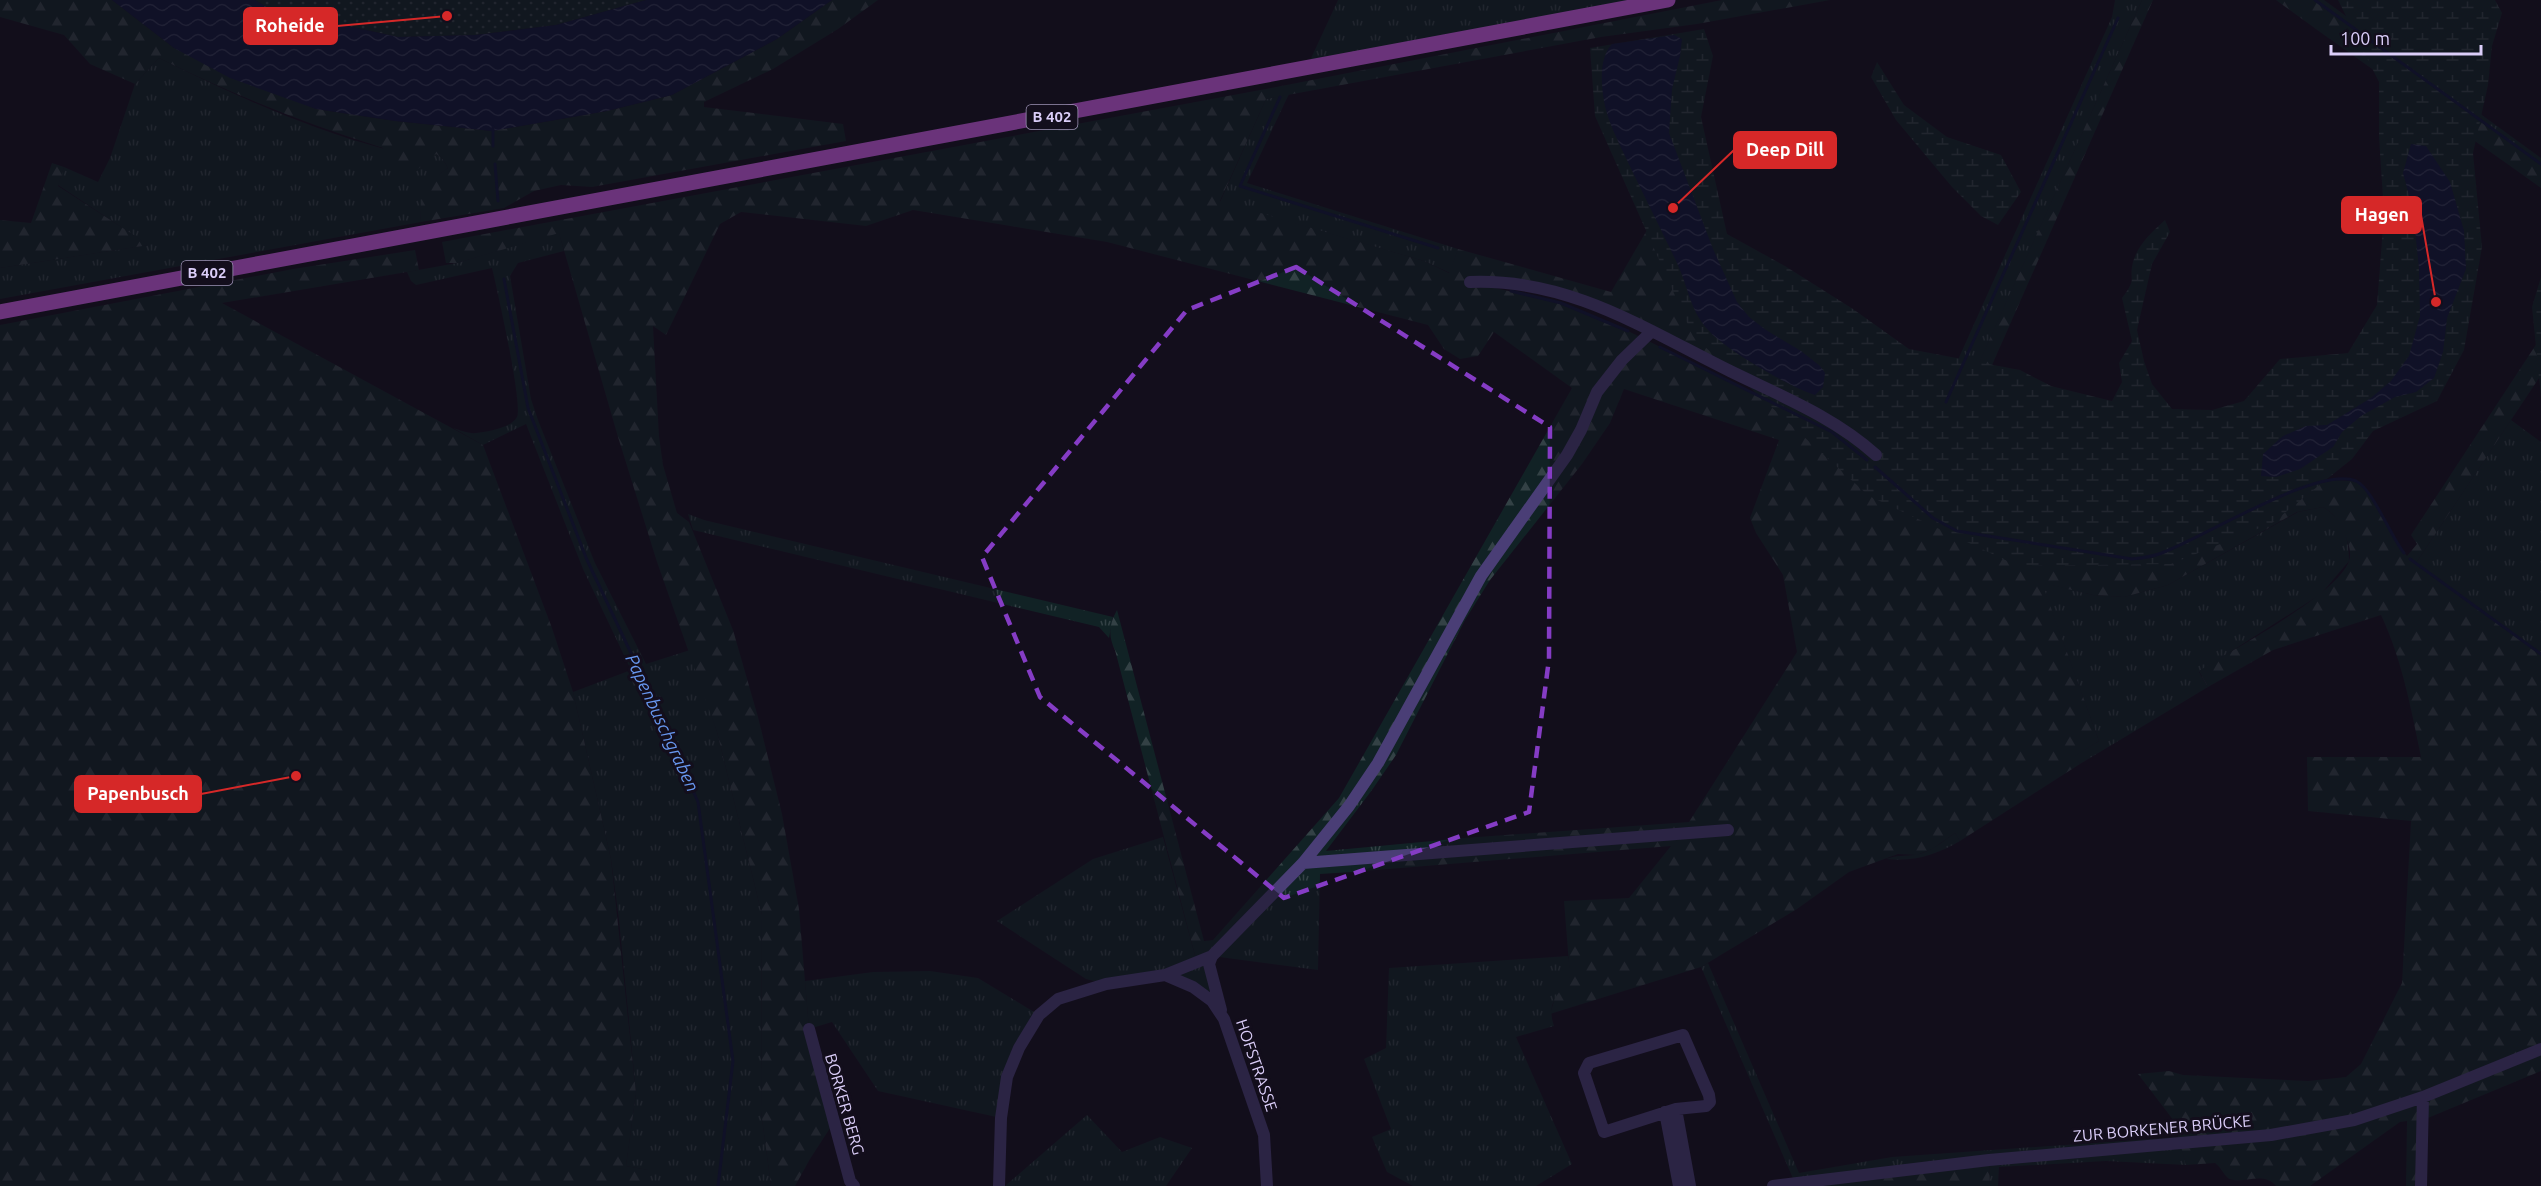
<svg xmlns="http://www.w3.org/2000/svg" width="2541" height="1186" viewBox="0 0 2541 1186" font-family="Ubuntu,sans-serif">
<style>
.grass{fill:url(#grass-tufts)}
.forest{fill:url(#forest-firs)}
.wetland{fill:url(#wetland-marsh)}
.park{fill:url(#park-dots)}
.water{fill:url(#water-waves)}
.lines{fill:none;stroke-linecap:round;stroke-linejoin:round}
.stream{stroke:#0e1435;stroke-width:3}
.street{stroke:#4a3e76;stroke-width:12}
.primary{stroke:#d461ed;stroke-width:15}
.marked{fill:none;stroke:#853cc5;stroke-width:4.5;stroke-dasharray:12 8;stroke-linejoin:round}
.labels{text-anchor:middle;stroke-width:6;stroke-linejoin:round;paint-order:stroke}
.shield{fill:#130e1c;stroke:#9f94b7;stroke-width:1.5}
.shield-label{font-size:15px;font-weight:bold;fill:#dbcef9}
.street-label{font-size:16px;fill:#dbcef9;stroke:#130e1c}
.water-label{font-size:18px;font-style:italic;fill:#6796ee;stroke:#130e1c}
.leader{fill:none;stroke:#d62828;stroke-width:2}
.callout-dot{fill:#d62828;stroke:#130e1c;stroke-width:2}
.callout{fill:#d62828;stroke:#d62828;stroke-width:2}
.callout-label{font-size:18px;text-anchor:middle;font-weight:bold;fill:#fff}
</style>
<defs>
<pattern id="grass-tufts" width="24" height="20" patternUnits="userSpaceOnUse" patternTransform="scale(1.5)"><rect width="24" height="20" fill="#112225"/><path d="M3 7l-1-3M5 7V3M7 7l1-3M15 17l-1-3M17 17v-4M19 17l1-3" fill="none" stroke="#334145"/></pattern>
<pattern id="forest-firs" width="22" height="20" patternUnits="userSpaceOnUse" patternTransform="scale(1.5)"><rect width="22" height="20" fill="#112225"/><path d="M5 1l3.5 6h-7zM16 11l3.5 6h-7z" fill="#334145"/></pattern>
<pattern id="wetland-marsh" width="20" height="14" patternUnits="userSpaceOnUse" patternTransform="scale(1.5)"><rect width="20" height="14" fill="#112225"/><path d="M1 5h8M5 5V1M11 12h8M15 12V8" fill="none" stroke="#334145"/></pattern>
<pattern id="park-dots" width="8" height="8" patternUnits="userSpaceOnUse" patternTransform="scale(1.5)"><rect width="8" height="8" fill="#112225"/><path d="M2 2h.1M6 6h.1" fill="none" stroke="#334145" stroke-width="1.8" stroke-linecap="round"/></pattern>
<pattern id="water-waves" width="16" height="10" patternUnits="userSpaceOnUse" patternTransform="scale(1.5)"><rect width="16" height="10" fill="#0e1435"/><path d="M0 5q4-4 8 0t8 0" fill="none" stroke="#303553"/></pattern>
</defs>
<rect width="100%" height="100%" fill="#130e1c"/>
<path class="grass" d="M1338 0H1668L1307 67Z
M2115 0H2142L1959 408 1939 402 2112 17Z
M2315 0H2324L2541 158V164Z
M159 58C230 93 303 127 381 148 398 152 418 152 436 154L442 158 448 168C428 181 419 199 421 222L0 299V268L148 245 58 185 64 167 98 182 110 158 135 84Z
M1289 94 1247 183 1458 249 1450 273 1424 261 1220 202 1266 99Z
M559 232 564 251 518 263 510 276 531 399 538 420 595 563 646 664 690 650 717 732 762 915 761 1111 771 1186H648V1170L626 1166 636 1093 619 920 611 859 573 692 631 670 583 569 526 424 483 445 453 428C460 430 469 434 476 433 487 432 511 428 517 417 523 404 497 289 492 268L416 285 411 281 407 272 457 263Z
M2511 420 2541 442V654L2416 563Z
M2323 507C2344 520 2349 537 2349 561L2321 594 2199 672 2208 687 2080 764 2074 756 2099 741 2041 582 2093 595 2124 597 2168 585 2298 512Z
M688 514 704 520 1113 617 1109 638 1099 627 693 530Z
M1363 786 1372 790 1326 851 1464 838V849L1351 859 1352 872 1320 874 1318 970 1212 956V1001L1165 975 1106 984 1086 979 997 921 1093 859 1163 837 1197 963Z
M1955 833 1960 841C1936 855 1914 862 1886 859 1897 855 1904 856 1915 855 1930 853 1943 841 1955 833Z
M1568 956C1569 962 1571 971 1570 977 1566 997 1544 995 1554 1026L1516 1037 1572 1164 1536 1186H1413L1387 1172 1372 1137 1391 1129 1364 1059 1386 1048 1389 968Z
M1708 963 1799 1173 1892 1157 2179 1137 2186 1165 2106 1161 1999 1167 1998 1186H1990L1989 1160 1795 1183 1701 967Z
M930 971 978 978 1039 1015 1019 1048 1001 1118 878 1091 832 1022 809 1029 805 981 873 972Z
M1087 1115 1122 1152 1160 1137 1192 1148 1166 1186H1005Z"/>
<path class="forest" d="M0 0H112L174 48 316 109 395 121 492 131 607 111 672 95 777 39 832 0H878L838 29 773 69 704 102V107L843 124 846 141 592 187 561 185 534 191 504 208 421 222C419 196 426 182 448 168L442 158 436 154 417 170 388 164 383 148C305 124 232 94 159 58L135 84 90 64 64 35 0 17Z
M1722 0H1830L1697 24 1601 37 1266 99 1220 201 1424 261 1449 273 1458 249 1611 292 1654 218 1959 407 2142 0H2153L1974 406 1853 435 1563 293 1473 283 1561 303 1628 331 1832 432 2299 489 2334 480 2355 481 2367 490 2400 547 2407 556 2417 544 2411 535 2541 337V375L2416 563 2541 654V1071L2423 1120 2421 1186H2406L2407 1121 2400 1122 2310 1186H2276C2263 1170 2240 1186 2228 1178 2223 1174 2221 1167 2215 1163L2186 1165 2174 1121 2138 1074 2169 1071 2183 1075 2308 1081 2346 1077 2361 1064 2402 983 2411 821 2308 811 2307 757H2421C2411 708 2402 660 2381 615L2273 650 2208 687 2199 671C2232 649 2336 596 2349 561 2352 553 2348 542 2345 535 2339 521 2336 515 2323 507L2297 512 2168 585 2124 597 2093 595 2042 583 2099 741 2075 756 2080 764 1960 841 1955 833 1932 849 1917 855 1898 854 1849 872 1797 909 1701 967 1550 1014 1555 998 1570 977 1564 901 1629 898 1671 846 1352 872 1350 859 1464 849V838L1689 822 1797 652 1783 575 1756 533 1750 518 1779 440 1624 389 1610 423 1582 464 1490 580 1465 620 1396 755 1372 790 1362 786 1303 863 1197 963 1115 650C1108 636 1109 624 1117 610L1204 941 1213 940 1339 798 1572 388 1494 332 1478 356 1460 359 1444 349 1428 325 1107 242 913 210 866 226 741 212 720 224 666 335 653 326 659 436 663 465 677 513 689 522 733 630 758 717 782 814 799 909 809 1029 834 1122 810 1159 795 1186H771L761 1111 762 915 717 732 657 562 618 437 559 233 457 263H446L442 242 1271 88Z
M2276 0H2315L2541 164V188C2453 125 2363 64 2276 0Z
M52 163 64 167 58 186 149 245 0 268V220L31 223Z
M415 250 419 270 222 303 483 445 552 628 573 692 611 859 636 1093 626 1166 648 1170V1186H0V325L293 269Z
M1989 1160 1990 1186H1810Z"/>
<path class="wetland" d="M2338 0H2495L2502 13 2492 46 2488 85 2473 153 2482 247 2464 350 2437 401 2373 431 2352 459 2272 523 2171 564 2018 566 1869 496 1693 336 1595 116 1590 48 1704 29 1713 56 1701 117 1727 234 1785 266 1853 309 1909 349 2020 370 2051 386 2112 401 2122 382 2119 363 2132 341 2122 298C2138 277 2128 282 2133 262 2138 244 2152 232 2165 220L2170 232 2152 264 2137 330 2144 361 2152 384 2172 409 2212 410 2244 401 2280 359 2348 353 2377 305 2384 214 2379 137V82Z
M1877 62 1904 105 1947 137 2001 155 2021 192 1998 225 1981 216 1952 187 1896 120 1871 77Z
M2541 277V397L2532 307Z"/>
<path class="park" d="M255 0H646L556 25 476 35 398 37 270 9Z"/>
<path class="water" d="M112 0H255L270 9 398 37 476 35 556 25 646 0H832L777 39 672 95 607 111 492 131 395 121 316 109 230 78 174 48Z
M1674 35 1682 39 1680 56 1672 89 1669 133 1713 249 1737 302 1749 317 1766 330 1801 351 1820 366 1825 373 1823 387 1815 395C1790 387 1728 351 1710 332 1689 310 1689 288 1677 263 1660 227 1642 192 1625 156 1617 139 1607 119 1604 101 1601 83 1599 58 1612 44Z
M2411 144 2426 146 2450 182 2464 231 2466 269 2447 318 2443 352 2434 378 2416 392 2395 397 2361 416 2342 432 2333 447 2300 469 2276 477 2261 476 2263 454 2283 436 2306 426 2327 425 2371 398 2391 381 2409 356 2420 316 2419 268 2413 210 2403 173Z"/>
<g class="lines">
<path class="stream" d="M2315 0 2541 164
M1280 97 1240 186 1438 248
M493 146V127
M495 164 498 201
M504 279 528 408 587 560 655 704 698 802 733 1061 718 1186
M1511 291 1561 303 1628 331
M1660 347 1832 432 1867 460
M1946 402 2118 18
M1875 467 1933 518 1957 531 2132 559C2141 558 2151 557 2159 554 2200 540 2317 465 2356 481 2372 488 2391 537 2404 553
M2410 559 2541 654"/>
<path class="street" d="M1470 282C1569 278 1645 329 1730 371 1781 396 1834 417 1876 455
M1303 863 1728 830
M1212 956 1209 964 1221 1010
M1165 975 1212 956 1303 863 1349 806 1378 763 1481 576 1567 455 1581 430 1597 392 1622 360 1652 331
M809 1029 850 1181 854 1186
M1683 1035 1709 1095 1710 1102 1706 1106 1676 1109 1604 1132 1584 1073 1589 1063Z
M1676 1109 1690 1186
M1665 1112 1679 1186
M999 1186 1001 1118 1007 1077 1019 1048 1039 1015 1058 999 1106 984 1165 975 1193 987 1212 1001 1224 1019 1264 1135 1267 1186
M1773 1186 1989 1160 2271 1135 2354 1120 2423 1097 2541 1049
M2421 1186 2423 1097"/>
<path class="primary" d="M0 312 1668 0"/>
</g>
<path d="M0 0H2541V1186H0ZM1296 267 1550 427 1549 659 1529 812 1284 898 1040 697 982 557 1187 310Z" fill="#130e1c" fill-opacity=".55" fill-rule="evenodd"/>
<path class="marked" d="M1296 267 1550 427 1549 659 1529 812 1284 898 1040 697 982 557 1187 310Z"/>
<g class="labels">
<g class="shield">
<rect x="1026.5" y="105" width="51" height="24" rx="4.5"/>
<rect x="181.5" y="261" width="51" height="24" rx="4.5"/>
</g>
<g class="shield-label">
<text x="1052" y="122">B 402</text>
<text x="207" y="278">B 402</text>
</g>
<g class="street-label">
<text transform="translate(1257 1065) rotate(71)" y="6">HOFSTRASSE</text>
<text transform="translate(845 1104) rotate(74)" y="6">BORKER BERG</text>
<text transform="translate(2162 1128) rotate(-5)" y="6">ZUR BORKENER BRÜCKE</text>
</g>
<g class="water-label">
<text transform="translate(662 723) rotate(65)" y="6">Papenbuschgraben</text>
</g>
</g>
<path class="leader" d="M447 16L337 26M1673 208L1734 150M2436 302L2421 215M296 776L201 794"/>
<g class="callout-dot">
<circle cx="447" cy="16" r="6"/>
<circle cx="1673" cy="208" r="6"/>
<circle cx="2436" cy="302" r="6"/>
<circle cx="296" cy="776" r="6"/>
</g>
<g class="callout">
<rect x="244" y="8" width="93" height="36" rx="6"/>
<rect x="1734" y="132" width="102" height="36" rx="6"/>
<rect x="2342" y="197" width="79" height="36" rx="6"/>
<rect x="75" y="776" width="126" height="36" rx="6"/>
</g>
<g class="callout-label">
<text x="290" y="32">Roheide</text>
<text x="1785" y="156">Deep Dill</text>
<text x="2382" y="221">Hagen</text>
<text x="138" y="800">Papenbusch</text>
</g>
<path d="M2331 45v9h150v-9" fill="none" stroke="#dbcef9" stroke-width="3"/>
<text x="2340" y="45" font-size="18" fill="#dbcef9" stroke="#130e1c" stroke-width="4.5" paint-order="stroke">100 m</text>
</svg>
